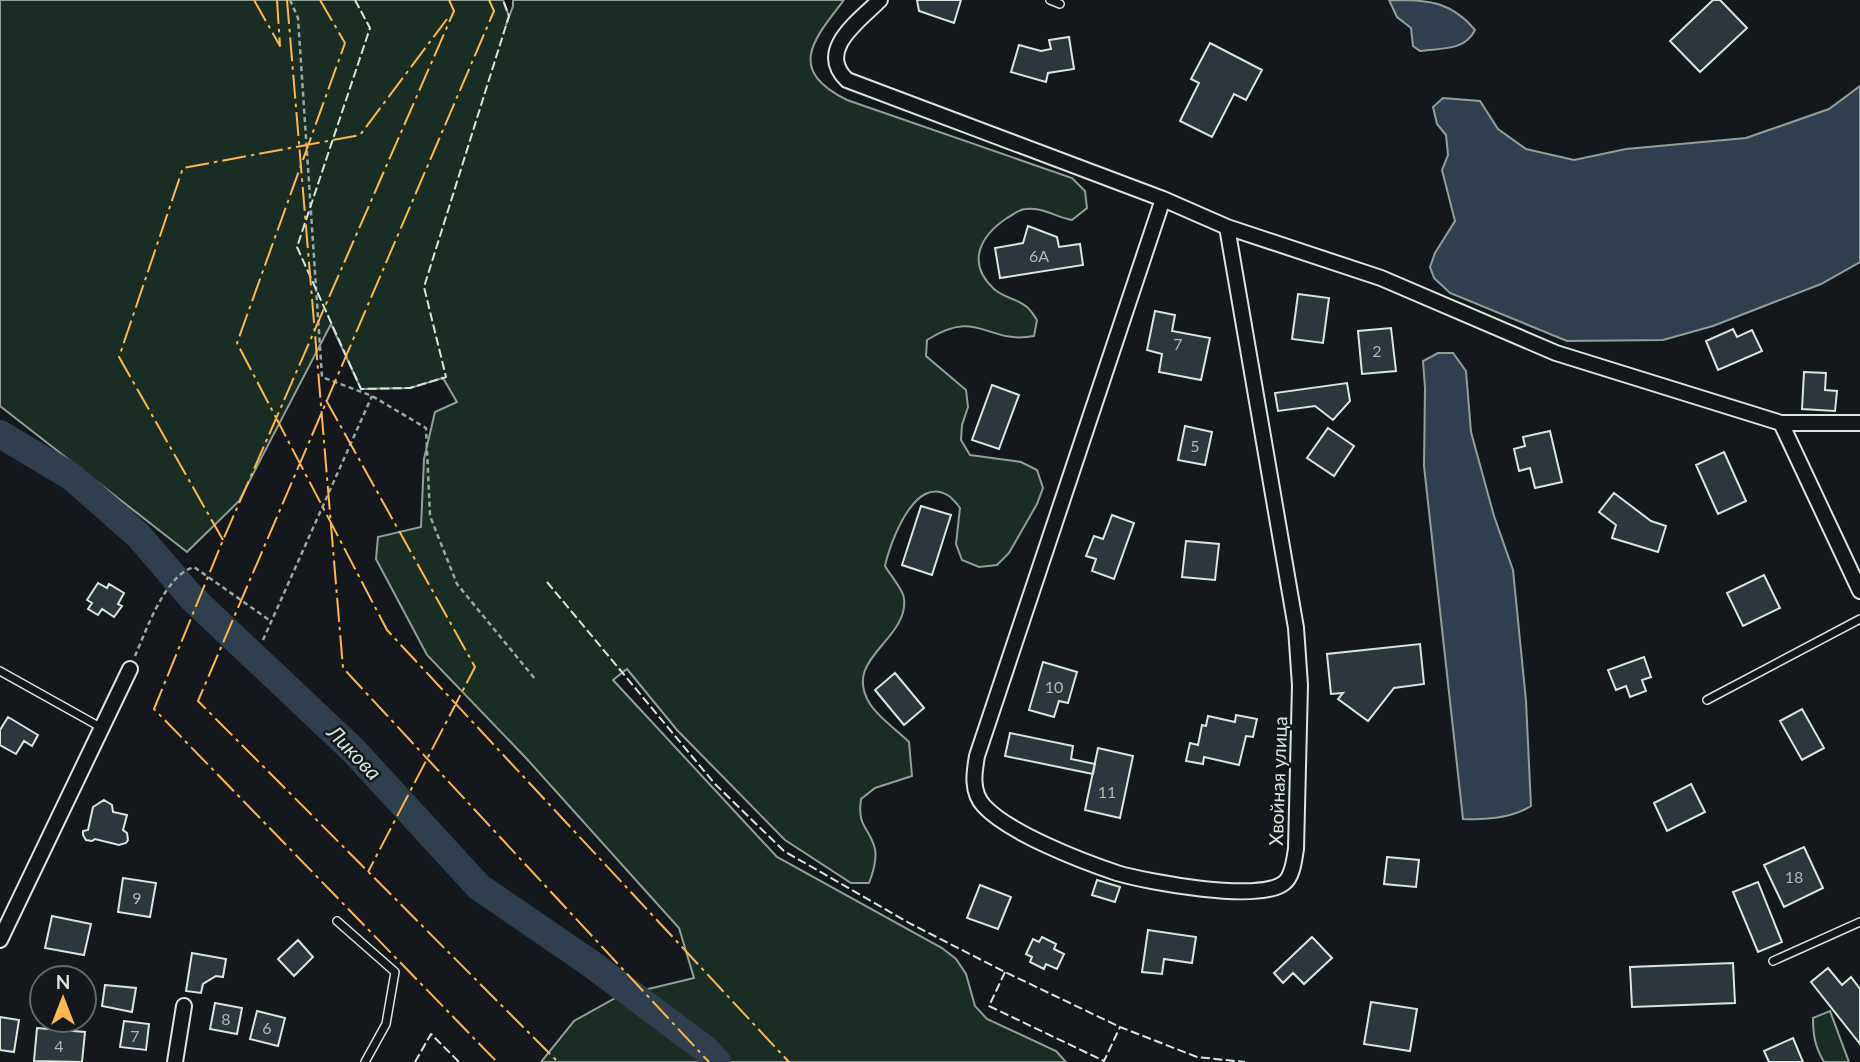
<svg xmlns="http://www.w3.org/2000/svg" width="1860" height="1062" viewBox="0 0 1860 1062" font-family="Lato,sans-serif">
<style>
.green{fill:#1a2d24;stroke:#939e99;stroke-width:2}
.water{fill:#2f3f4d;stroke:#939e99;stroke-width:2}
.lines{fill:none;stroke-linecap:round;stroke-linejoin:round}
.river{stroke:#2f3f4d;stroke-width:28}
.building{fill:#2c363c;stroke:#d8e6dc;stroke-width:2}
.lane-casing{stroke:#d8e6dc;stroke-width:10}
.street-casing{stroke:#d8e6dc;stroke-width:18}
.path{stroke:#9da8a2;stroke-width:2.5;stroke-dasharray:5 3.5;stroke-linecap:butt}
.lane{stroke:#14181c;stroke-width:7}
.street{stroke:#14181c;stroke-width:14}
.fence{stroke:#d8e6dc;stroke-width:2;stroke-dasharray:9 3.5;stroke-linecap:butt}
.power{stroke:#ffb74d;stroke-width:2;stroke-dasharray:24 5 3.5 5;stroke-linecap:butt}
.labels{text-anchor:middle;stroke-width:5;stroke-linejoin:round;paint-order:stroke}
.number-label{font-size:16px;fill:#adbab4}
.street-label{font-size:19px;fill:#d8e6dc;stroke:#14181c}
.water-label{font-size:21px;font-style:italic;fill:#d8e6dc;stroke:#14181c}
</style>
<rect width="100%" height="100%" fill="#14181c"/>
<path class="green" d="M0 0H503L509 16 506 25 513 6V0H844C812 41 787 70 847 100L1072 178 1085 191 1087 208 1072 220C1056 217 1042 207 1026 209 1019 209 1013 215 1007 218 980 236 966 263 994 289 1004 298 1018 299 1027 307 1031 310 1034 316 1037 320L1034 336C986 345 979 307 927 340L926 356 966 390 968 407 962 425 961 440 970 455 1021 462 1037 470 1043 488 1037 504 1009 553 997 565 979 567 962 560 956 544 960 508C957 504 953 499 949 496 915 473 890 543 885 566 890 575 903 589 904 598 909 641 841 658 870 704 879 718 897 730 909 742L912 776 875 788 861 799C857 828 869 826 875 849 877 861 873 873 869 883H851L785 840 677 730 627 669 613 680 777 857 942 948 956 959 966 974 975 1006 987 1019 1056 1051 1066 1062H541L574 1021 619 996 694 978 679 928 526 758 427 655 376 559 378 537 421 527 424 459 435 412 457 402 443 378 410 388 361 389 331 324 239 501 187 552 0 406Z
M1830 1011 1849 1062H1824C1815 1047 1813 1035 1813 1018Z"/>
<path class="water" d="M1389 0C1426 0 1450 0 1475 30 1465 51 1441 48 1420 51L1413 46 1411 28 1397 17Z
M1860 86V262L1821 284 1713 326 1663 340 1567 341 1450 293 1434 278 1430 267 1435 253 1455 221 1442 170 1448 155 1446 135 1437 124 1433 107 1443 98 1480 101 1498 129 1526 149 1574 160 1626 149 1746 138 1829 109Z
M1438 353H1453L1466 371 1471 432 1494 516 1513 570 1526 701 1531 806C1512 818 1486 820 1463 819L1424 466 1425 388 1423 361Z"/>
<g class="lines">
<path class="river" d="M0 434 72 477 139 536 192 598 353 750 479 887 590 963 705 1049 717 1062"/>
</g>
<path class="building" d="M917 0H961L954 23 919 11Z
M1713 0H1720L1747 28 1700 72 1670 41Z
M1069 37 1074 69 1048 73 1046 82 1011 72 1019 45 1041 51 1051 49 1049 40Z
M1210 43 1262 70 1246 100 1234 94 1212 137 1180 121 1199 83 1191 79Z
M1028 226 1057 237 1059 247 1080 244 1083 265 1000 278 995 248 1023 243Z
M1298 294 1329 298 1323 343 1292 339Z
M1155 311 1175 315 1172 331 1210 338 1201 380 1159 372 1162 354 1147 350Z
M1391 328 1396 371 1362 374 1358 331Z
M1733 329 1737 337 1752 330 1762 351 1718 370 1706 341Z
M1804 372 1826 373 1825 390 1837 391 1835 411 1802 409Z
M1347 383 1350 401 1333 420 1315 406 1278 411 1275 393Z
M992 385 1019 395 999 449 972 440Z
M1185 426 1212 432 1205 465 1178 460Z
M1328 428 1354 446 1334 476 1307 458Z
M1550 431 1562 482 1535 488 1530 468 1519 471 1514 449 1525 446 1523 437Z
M1724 452 1746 501 1718 514 1696 465Z
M1614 493 1651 521 1666 526 1658 552 1612 538 1616 525 1599 512Z
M921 506 951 515 932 575 902 565Z
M1112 515 1134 523 1114 579 1092 571 1096 559 1086 556 1094 536 1103 539Z
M1186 541 1219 544 1215 580 1182 577Z
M1764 575 1780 608 1743 626 1727 593Z
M98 583 107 588 109 584 124 593 118 604 122 606 114 617 102 609 98 615 88 609 92 603 87 600Z
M1420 644 1424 684 1394 688 1368 721 1338 699 1343 693 1331 694 1327 654Z
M1644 657 1651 677 1642 680 1646 691 1630 697 1626 686 1616 690 1608 670Z
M1043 662 1077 672 1068 703 1059 701 1054 717 1029 710Z
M895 673 924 708 904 725 875 690Z
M1802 709 1824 748 1802 760 1780 721Z
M1236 715 1257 719 1253 737 1246 736 1239 765 1204 757 1203 764 1186 761 1190 743 1198 745 1202 725 1206 726 1208 716 1235 722Z
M8 717 38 735 32 746 24 741 16 754 0 745V730Z
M1010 733 1073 746 1071 759 1095 764 1093 774 1005 756Z
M1098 748 1133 756 1120 818 1085 810Z
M1691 784 1705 812 1667 831 1654 803Z
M104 800 112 805 113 812 127 815 123 830 127 833 128 840 126 843 119 845 95 839 92 841 86 840 83 835V831L88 830 93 807Z
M1804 847 1823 888 1784 907 1764 865Z
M1387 857 1419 860 1416 887 1384 884Z
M123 878 156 883 150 917 118 912Z
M1097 880 1120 887 1115 902 1092 895Z
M1758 882 1782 942 1758 952 1733 892Z
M980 885 1011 897 998 929 967 918Z
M52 916 91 924 84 955 45 948Z
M1148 930 1196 937 1192 963 1164 959 1162 974 1142 972Z
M1042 937 1056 944 1054 949 1064 954 1057 969 1046 964 1044 969 1030 962 1032 957 1026 954 1033 939 1039 942Z
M1312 937 1332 958 1304 984 1293 973 1283 983 1274 973Z
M298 940 313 957 294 976 278 959Z
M192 953 226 959 223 977 216 976 203 984 201 993 186 991Z
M1733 963 1735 1003 1632 1007 1630 967Z
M1828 968 1842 985 1851 977 1860 989V1044L1811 982Z
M105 985 136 988 132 1012 102 1006Z
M1371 1002 1417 1009 1410 1051 1364 1044Z
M215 1003 242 1008 237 1034 210 1029Z
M257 1011 285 1018 278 1046 250 1039Z
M0 1017 19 1020 14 1052 0 1050Z
M124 1021 149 1024 146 1050 120 1047Z
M37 1028 85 1032 82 1062 34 1061Z
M1793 1038 1803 1062H1769L1764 1051Z"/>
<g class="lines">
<defs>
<path id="lane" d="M1050 0 1060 4
M0 671 102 728
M1707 700 1860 619
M337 921 395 972 386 1024 365 1062
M1773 961 1860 922"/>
<path id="street" d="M880 0C859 21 816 50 847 80L1163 199 1227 227 1381 278 1556 353 1781 423H1860
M1163 199 977 756C974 773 971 792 984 806 1009 833 1081 861 1117 873 1147 882 1259 903 1284 883 1293 876 1294 860 1296 849L1300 685 1296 628 1227 227
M1781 423 1860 591
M0 940 130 669
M175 1062 184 1006"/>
</defs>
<use href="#lane" class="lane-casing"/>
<use href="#street" class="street-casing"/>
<path class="path" d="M290 0 298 18 322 377 372 396 426 428 430 516 457 584 535 679
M263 640 372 396
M135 656C146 631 165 575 194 567L272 622"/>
<use href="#lane" class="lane"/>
<use href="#street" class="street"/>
<path class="fence" d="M355 0 370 28 297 247 361 389 410 388 446 377 424 287 509 16 503 0
M547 582 715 784 784 851 911 924 1005 972 1120 1027 1197 1057 1245 1062
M1005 972 989 1006 1104 1061 1120 1027
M415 1062 431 1034 459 1062"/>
<path class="power" d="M254 0 280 46 277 0
M287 0 343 668 709 1062
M320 0 345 43 237 343 387 630 789 1062
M449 0 454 11 223 540 154 709 497 1062
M489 0 494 11 198 701 558 1062
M326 400 475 667 368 872
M223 540 119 357 183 168 360 135 447 19"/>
</g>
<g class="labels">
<g class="number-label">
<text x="1039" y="262">6А</text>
<text x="1178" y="350">7</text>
<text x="1377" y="357">2</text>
<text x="1195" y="452">5</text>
<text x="1054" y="693">10</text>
<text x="1107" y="798">11</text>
<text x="1794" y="883">18</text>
<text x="137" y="904">9</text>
<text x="226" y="1025">8</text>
<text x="267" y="1034">6</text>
<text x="135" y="1042">7</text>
<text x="59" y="1052">4</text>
</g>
<g class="street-label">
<text transform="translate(1278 781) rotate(-88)" y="7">Хвойная улица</text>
</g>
<g class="water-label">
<text transform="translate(354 753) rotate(46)" y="7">Ликова</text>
</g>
</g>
<g transform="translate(63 999)"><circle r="33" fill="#14181c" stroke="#626a69" stroke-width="2"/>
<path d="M0-5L12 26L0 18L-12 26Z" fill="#ffb74d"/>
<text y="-10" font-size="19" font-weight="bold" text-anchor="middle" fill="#d8e6dc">N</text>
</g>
</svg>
